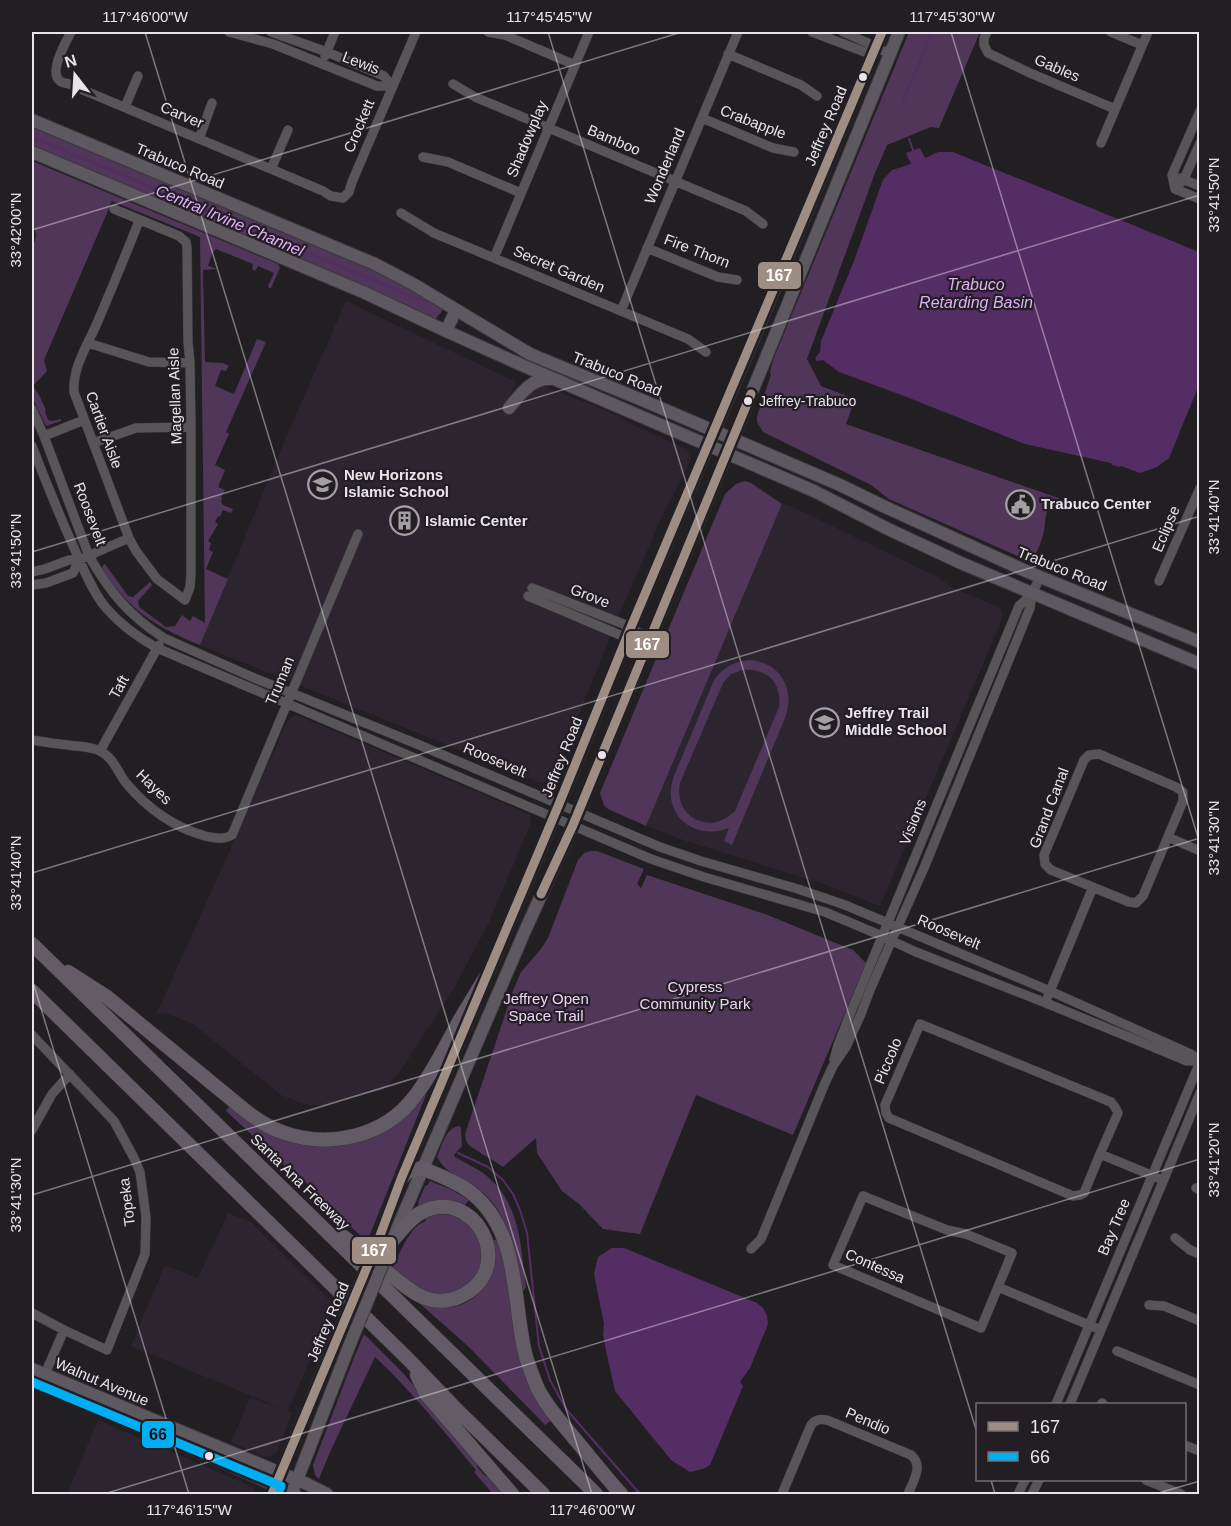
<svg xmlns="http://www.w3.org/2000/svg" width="1231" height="1526" viewBox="0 0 1231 1526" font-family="Arial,sans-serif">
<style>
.built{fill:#2c252f}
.green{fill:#503659;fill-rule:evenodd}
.water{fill:#542d64}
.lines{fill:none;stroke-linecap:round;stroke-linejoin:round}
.stream{stroke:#542d64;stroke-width:2}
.minor-casing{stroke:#3b393c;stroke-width:10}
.major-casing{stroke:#3b393c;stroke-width:14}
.highway-casing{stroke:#3b393c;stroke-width:15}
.minor{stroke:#575558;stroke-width:9}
.major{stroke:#5e5861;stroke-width:12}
.highway{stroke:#635b65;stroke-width:14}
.major-bridge-casing{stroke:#3b393c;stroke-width:14;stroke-linecap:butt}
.major-bridge{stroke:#5e5861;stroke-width:12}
.bus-1-casing{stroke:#231e24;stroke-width:14}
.bus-2-casing{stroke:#231e24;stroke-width:14}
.bus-1{stroke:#9e8d83;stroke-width:9}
.bus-2{stroke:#00aff2;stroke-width:9}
.ticks{fill:none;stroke:#e8e5ea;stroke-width:1.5;stroke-opacity:0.45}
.bus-dot{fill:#e8e5ea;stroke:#231e24;stroke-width:2}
.labels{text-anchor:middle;stroke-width:4.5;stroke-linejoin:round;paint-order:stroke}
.bus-label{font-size:14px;fill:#e8e5ea;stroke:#231e24;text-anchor:start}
.street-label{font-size:15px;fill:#e8e5ea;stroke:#231e24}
.poi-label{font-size:15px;font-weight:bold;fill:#e8e5ea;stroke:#231e24;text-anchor:start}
.park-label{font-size:15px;fill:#edd4f8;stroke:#231e24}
.water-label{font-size:16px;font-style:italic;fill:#e1aff7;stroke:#231e24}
.line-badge{stroke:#231e24;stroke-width:2}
.badge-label{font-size:16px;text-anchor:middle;font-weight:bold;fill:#fff}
.pale-badge-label{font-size:16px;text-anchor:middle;font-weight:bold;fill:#111}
.neatline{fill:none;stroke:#e8e5ea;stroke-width:2}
.ticks-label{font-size:15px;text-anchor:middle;fill:#e8e5ea}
</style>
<rect width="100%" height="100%" fill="#221f23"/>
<path class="built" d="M346 301 516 382 508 400 532 381 621 417 629 423 687 449 691 459 670 502 666 507 620 613 553 779 541 783 200 645 288 433Z
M782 504 795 508 937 577 953 588 1000 608 1003 617 880 906 824 884 686 841 646 826Z
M293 716H299L531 815V823L489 922 456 985 399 1073 389 1085 382 1091 358 1095 326 1105H311L299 1102 281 1095 193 1024 168 1014 157 1013 287 722Z
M228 1213 251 1222 334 1304 288 1411 292 1413 276 1454 267 1458 231 1442 250 1398 283 1409 131 1346 165 1265 198 1278Z
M98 1420 253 1487 256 1494H67Z"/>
<path class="green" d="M909 32H980L939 128 931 127 887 145 875 173 807 359 821 386 855 399 846 424 1064 500 1063 503C1040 504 1048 520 1043 535 1041 543 1037 551 1034 558L1029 561 889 499 871 485 763 432 757 422V416L771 375 770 372 773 360Z
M32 127 63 139 357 262 396 280 443 307 441 313 437 316V318H433L403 303 384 297 32 149Z
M32 161 278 264 280 268 271 288H269L268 286 274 273 258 266 255 271 252 269 253 264 216 249 212 254 208 266 217 269 203 270 205 362 223 363 229 366 226 371 221 370 215 386 234 394 257 339 266 342 226 432 229 434 215 465 225 470 218 487 225 490 221 497 222 498 221 502 223 505 233 509 231 513 223 510 220 517 218 516 215 522 218 524 208 541 211 543 209 550 213 552 206 569 228 579 200 645C157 628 128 609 102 569L103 565 105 564 128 596 133 597 150 582 152 585 138 601 139 607 166 627 175 626 182 615 190 621 193 616 205 623 200 237 112 201 44 360 47 371 33 386 39 395 46 410 45 412 48 420 52 421 61 419V421L46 426 32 397V247C36 240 38 232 32 225Z
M745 481 751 483 782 504 646 826 608 809 604 805 600 793 725 494 736 484Z
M748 660C780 661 796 689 785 718L732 845 724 841 729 828C693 842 660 813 674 776L714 680C723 668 733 662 748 660ZM742 670C767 668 782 682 779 707L735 811C711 836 673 818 680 783L723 683 731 674Z
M591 851H597L644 869 637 884 641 888 647 875 765 914 853 950 866 963 793 1135 696 1095 640 1234 603 1229 579 1204 562 1191 537 1153 536 1138 503 1167C497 1162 471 1148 468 1144 466 1141 465 1137 465 1134L513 991 521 972 541 949 548 938 578 860 584 853Z
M423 1095H426L367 1242 311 1189C307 1182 301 1176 293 1173L226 1111 231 1105 256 1124 344 1143Z
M459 1126 461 1128 462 1146 454 1155 455 1157C463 1162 472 1166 480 1171 521 1199 520 1243 526 1287L522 1293C515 1255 511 1213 477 1188 461 1177 447 1175 437 1157 442 1146 445 1128 459 1126Z
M430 1181 452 1190 469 1200 464 1206 419 1207 418 1203 425 1186 428 1185Z
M439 1214C481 1214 498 1265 462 1288 455 1292 448 1295 440 1294 421 1292 406 1279 392 1268 400 1254 410 1225 426 1221L425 1218Z
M499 1239 505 1257 519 1347 552 1420 545 1425 469 1347 418 1302 420 1301C429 1304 438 1307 448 1307 483 1306 496 1270 494 1240Z
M364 1334 402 1372 471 1452 478 1468 484 1475 495 1481 506 1494H493L474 1472 476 1470C444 1432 412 1391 375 1357L330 1452 319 1479 315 1475 313 1465 355 1355Z"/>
<path class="water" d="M920 148 925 158 938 152H953L1199 252V385L1169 458 1157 467 1140 473 1121 466 1120 467 1112 465 1111 463 1025 444 899 394 839 372 823 360 817 361 815 358 820 352 821 341 854 261 883 180 892 170 911 164 906 153Z
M612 1248H624L757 1303 763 1308 767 1316 768 1324 750 1368 740 1382 743 1386 710 1465 703 1469 690 1472 671 1460 615 1391 606 1351 603 1334 604 1324 594 1274 598 1257Z"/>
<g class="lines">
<path class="stream" d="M903 101 932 32
M32 137 428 303
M909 139 914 153
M458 1153 488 1167 503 1180 513 1194 520 1210 527 1233 539 1346 550 1380 566 1409 640 1494"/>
<defs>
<path id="minor" d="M71 32C66 42 48 72 60 81 62 83 66 83 69 84L323 191 331 196 343 198 349 192 352 182 416 32
M229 32 273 44 377 86H392
M271 32 327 52 384 76 392 86
M488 32 505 35 575 65
M812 32 865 52 875 48
M843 32 868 43 875 48 890 53
M987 32 984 38V45L988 53 1030 73 1115 109
M1111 32 1142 45
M728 54 801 85 817 96
M325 56 335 32
M453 84 475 97 746 211 763 224
M125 107 138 76
M702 118 773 148 794 152
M199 139 212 103
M1101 143 1148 32
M423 157 448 162 521 193
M271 169 288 130
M1179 178 1200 186
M1175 189 1172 175 1200 111
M1175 189 1184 179 1200 143
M1175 189 1200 199
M114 209 179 236 186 242 187 248 188 342 190 363 191 427V574L190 587 185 600 157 579 136 551 129 538 74 392C72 367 89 343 98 321 112 288 126 254 139 221
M401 213 434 233 688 339 706 352
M647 248 718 277 737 280
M494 258 589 32
M621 311 738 32
M88 343 149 362 190 363
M32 409 44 436 89 556C109 591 129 616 164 638L252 677 417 744 660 847 701 861 798 889 845 905 1050 991 1173 1046 1191 1054 1200 1061
M44 436 84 420
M93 443 136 428 191 427
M32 446C45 480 59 514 74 548 82 566 94 595 107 609 121 625 139 638 157 648L651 859 704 877 825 912 875 933 916 952 1046 1003 1187 1061H1200
M32 572 45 569 69 560H79L129 538
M1159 581 1200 488
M32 585 46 583 73 573 79 560
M532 588 631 627 647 639
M528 596 627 638 649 641
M32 740C44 742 56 744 68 745 79 747 90 746 100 751 114 758 117 771 126 783 147 808 173 827 205 836 215 838 223 840 232 835L358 534
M100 751 159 645
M1099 754 1176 787 1183 792V801L1143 896 1136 903 1129 902 1051 870 1045 864 1044 855 1084 760 1089 755Z
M1168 837 1200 851
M1048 996 1093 887
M32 1035 114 1121 134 1158 140 1172 146 1217 145 1254 107 1350 64 1330 32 1313
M834 1060 838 1045 850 1014 1019 606 1032 594
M32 1130 52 1094 70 1074
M1100 1154 1118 1113 1115 1107 1111 1102 920 1024 885 1105 886 1113 889 1118 1073 1196 1080 1195 1084 1193 1100 1154 1163 1180
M1196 1188 1200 1190
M1175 1238 1190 1250 1200 1254
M751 1249 761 1239 825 1083 833 1066 846 1047 861 1014 870 990 887 951 924 868 1030 608 1032 594 1040 577
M998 1287 1012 1253 966 1234 947 1230 863 1196 833 1265 981 1328 998 1287 1101 1330
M1149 1305 1164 1306 1200 1321
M1117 1351 1200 1385
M45 1374 64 1330
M1102 1403 1103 1404
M1056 1404 1200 1062
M1070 1404 1200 1093
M1184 1445 1200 1451
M1146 1480 1181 1494
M782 1494 811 1425C816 1419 820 1419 827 1420L911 1455C924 1466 913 1481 908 1494
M1018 1494 1025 1480
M1032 1494 1039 1480"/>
<path id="major" d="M32 120 375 264 413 284 530 354 642 400 840 485 883 506 1028 572 1200 642
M32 152 363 292 446 331 524 366 814 491 888 529 961 563 1200 664
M446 331 456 310
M509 408C520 395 531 378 550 379
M483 985 564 793 631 627 750 347 882 32
M394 1236 524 933 573 825 727 453 899 32
M378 1241 401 1179 475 1004
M32 1369 307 1484 327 1494
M32 1381 218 1460 295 1494
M295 1485 350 1344
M272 1494 339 1333"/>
<path id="highway" d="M32 944 279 1185 596 1494
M68 972 107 997 247 1112C258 1120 269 1128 282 1132 329 1149 385 1137 415 1096 432 1074 444 1049 457 1025 466 1009 476 994 485 978
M32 991 409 1360 456 1409 543 1494
M401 1179 407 1172 422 1168C440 1176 460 1183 474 1195 521 1235 512 1303 526 1357 529 1367 533 1377 537 1387 546 1406 561 1422 574 1438 590 1457 605 1476 621 1494
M344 1237C358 1249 373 1260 387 1272 399 1281 411 1293 425 1298 438 1303 453 1301 465 1294 517 1264 473 1186 422 1212 410 1218 401 1231 392 1241
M417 1375 426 1394 512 1494"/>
</defs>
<use href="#minor" class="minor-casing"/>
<use href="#major" class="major-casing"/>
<use href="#highway" class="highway-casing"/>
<use href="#minor" class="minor"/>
<use href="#major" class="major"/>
<use href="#highway" class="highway"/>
<defs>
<path id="major-bridge" d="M339 1333 378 1241
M350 1344 388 1251"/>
</defs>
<use href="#major-bridge" class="major-bridge-casing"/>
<use href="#major-bridge" class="major-bridge"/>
<defs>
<path id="bus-1" d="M541 894 573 825 751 394
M272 1494 378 1241 401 1179 559 804 631 627 882 32"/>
<path id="bus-2" d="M32 1382 281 1486 280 1489"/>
</defs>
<use href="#bus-1" class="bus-1-casing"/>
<use href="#bus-2" class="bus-2-casing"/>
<use href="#bus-1" class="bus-1"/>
<use href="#bus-2" class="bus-2"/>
</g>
<path class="ticks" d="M145 32 592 1494M548 32 978 1436M951 32 1200 844M32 230 682 32M32 552 1200 195M32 873 1200 516M32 979 189 1494M32 1195 1200 838M991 1480 995 1494M104 1494 1200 1159M1155 1494 1200 1481"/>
<defs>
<symbol id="school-ring" viewBox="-11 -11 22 22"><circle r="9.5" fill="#231e24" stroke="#a3a0a4" stroke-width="1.5"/><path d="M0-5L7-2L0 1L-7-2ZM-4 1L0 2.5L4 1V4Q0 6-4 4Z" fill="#a3a0a4"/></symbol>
<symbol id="civic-ring" viewBox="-11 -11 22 22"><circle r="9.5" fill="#231e24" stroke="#a3a0a4" stroke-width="1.5"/><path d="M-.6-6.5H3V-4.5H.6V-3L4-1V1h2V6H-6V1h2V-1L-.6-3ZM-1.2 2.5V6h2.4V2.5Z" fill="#a3a0a4"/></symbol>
<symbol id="building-ring" viewBox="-11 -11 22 22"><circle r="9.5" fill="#231e24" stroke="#a3a0a4" stroke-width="1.5"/><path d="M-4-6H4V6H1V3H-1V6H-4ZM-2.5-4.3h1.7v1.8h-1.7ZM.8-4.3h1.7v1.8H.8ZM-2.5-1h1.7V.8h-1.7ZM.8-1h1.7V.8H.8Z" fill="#a3a0a4"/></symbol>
</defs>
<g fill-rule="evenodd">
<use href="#school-ring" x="306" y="468" width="33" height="33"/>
<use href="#civic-ring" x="1004" y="488" width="33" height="33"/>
<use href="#building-ring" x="388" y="504" width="33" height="33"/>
<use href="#school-ring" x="808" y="706" width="33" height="33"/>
</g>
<g class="bus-dot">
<circle cx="863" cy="77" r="5"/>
<circle cx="748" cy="401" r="5"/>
<circle cx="602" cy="755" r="5"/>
<circle cx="209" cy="1456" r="5"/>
</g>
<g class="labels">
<g class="bus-label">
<text x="759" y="406">Jeffrey-Trabuco</text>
</g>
<g class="street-label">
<text transform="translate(361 63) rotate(21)" y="5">Lewis</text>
<text transform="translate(1057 68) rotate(23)" y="5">Gables</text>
<text transform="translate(182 115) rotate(23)" y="5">Carver</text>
<text transform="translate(753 122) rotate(21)" y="5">Crabapple</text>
<text transform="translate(359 126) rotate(-67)" y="5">Crockett</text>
<text transform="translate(826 126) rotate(-67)" y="5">Jeffrey Road</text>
<text transform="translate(527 139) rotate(-67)" y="5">Shadowplay</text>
<text transform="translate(614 140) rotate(23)" y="5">Bamboo</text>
<text transform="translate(180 166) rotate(23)" y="5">Trabuco Road</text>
<text transform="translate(665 166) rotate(-67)" y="5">Wonderland</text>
<text transform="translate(697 251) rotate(21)" y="5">Fire Thorn</text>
<text transform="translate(559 269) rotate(23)" y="5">Secret Garden</text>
<text transform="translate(617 374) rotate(22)" y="5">Trabuco Road</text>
<text transform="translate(175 396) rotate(-92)" y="5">Magellan Aisle</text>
<text transform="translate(104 430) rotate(70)" y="5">Cartier Aisle</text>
<text transform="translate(90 514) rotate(69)" y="5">Roosevelt</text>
<text transform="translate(1166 529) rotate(-67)" y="5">Eclipse</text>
<text transform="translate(1062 569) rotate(22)" y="5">Trabuco Road</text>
<text transform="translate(590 596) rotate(21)" y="5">Grove</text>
<text transform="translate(280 681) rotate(-67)" y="5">Truman</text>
<text transform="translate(119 687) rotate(-61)" y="5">Taft</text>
<text transform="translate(562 757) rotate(-68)" y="5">Jeffrey Road</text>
<text transform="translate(495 760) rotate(23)" y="5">Roosevelt</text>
<text transform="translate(154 787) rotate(44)" y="5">Hayes</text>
<text transform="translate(1049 808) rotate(-69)" y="5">Grand Canal</text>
<text transform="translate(913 822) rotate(-68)" y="5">Visions</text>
<text transform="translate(949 932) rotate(23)" y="5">Roosevelt</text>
<text transform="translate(888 1061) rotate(-67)" y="5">Piccolo</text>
<text transform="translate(300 1182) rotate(44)" y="5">Santa Ana Freeway</text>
<text transform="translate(127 1202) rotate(-97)" y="5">Topeka</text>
<text transform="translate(1114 1227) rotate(-67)" y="5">Bay Tree</text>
<text transform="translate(875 1266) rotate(24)" y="5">Contessa</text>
<text transform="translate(328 1322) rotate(-67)" y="5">Jeffrey Road</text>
<text transform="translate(102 1382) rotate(23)" y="5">Walnut Avenue</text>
<text transform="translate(868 1421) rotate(23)" y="5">Pendio</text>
</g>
<g class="poi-label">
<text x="344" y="480">New Horizons<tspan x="344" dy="17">Islamic School</tspan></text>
<text x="1041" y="509">Trabuco Center</text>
<text x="425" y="526">Islamic Center</text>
<text x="845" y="718">Jeffrey Trail<tspan x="845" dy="17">Middle School</tspan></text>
</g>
<g class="park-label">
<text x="695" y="992">Cypress<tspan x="695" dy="17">Community Park</tspan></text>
<text x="546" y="1004">Jeffrey Open<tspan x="546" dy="17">Space Trail</tspan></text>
</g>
<g class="water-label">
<text transform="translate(230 220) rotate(23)" y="6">Central Irvine Channel</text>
<text x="976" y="290">Trabuco<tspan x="976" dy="18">Retarding Basin</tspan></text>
</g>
</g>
<g class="line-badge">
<rect x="757" y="261" width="45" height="29" rx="6" fill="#9e8d83"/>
<rect x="625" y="630" width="45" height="29" rx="6" fill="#9e8d83"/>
<rect x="351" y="1236" width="46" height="29" rx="6" fill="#9e8d83"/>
<rect x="141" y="1420" width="34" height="29" rx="6" fill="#00aff2"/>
</g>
<g class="badge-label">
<text x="779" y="281">167</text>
<text x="647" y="650">167</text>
<text x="374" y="1256">167</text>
</g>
<g class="pale-badge-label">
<text x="158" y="1440">66</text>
</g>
<rect width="1231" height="1526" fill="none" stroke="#231e24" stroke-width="66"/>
<rect x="976" y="1403" width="210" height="78" fill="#231e24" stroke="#726e73" stroke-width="1.5"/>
<rect x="988" y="1422" width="30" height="9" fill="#9e8d83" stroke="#726e73" stroke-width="1.5"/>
<text x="1030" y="1433" font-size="18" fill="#e8e5ea">167</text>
<rect x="988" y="1452" width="30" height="9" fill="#00aff2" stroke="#726e73" stroke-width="1.5"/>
<text x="1030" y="1463" font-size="18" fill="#e8e5ea">66</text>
<g transform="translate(75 75) rotate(343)" stroke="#231e24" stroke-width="4.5" paint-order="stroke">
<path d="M0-4.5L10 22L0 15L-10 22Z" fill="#e8e5ea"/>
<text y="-9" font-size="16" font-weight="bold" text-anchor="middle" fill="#e8e5ea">N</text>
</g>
<rect x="33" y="33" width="1165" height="1460" class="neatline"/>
<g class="ticks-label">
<text x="145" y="22">117°46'00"W</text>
<text x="549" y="22">117°45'45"W</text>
<text x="952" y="22">117°45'30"W</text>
<text transform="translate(1214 195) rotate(-90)" y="5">33°41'50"N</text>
<text transform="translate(16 230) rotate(-90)" y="5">33°42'00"N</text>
<text transform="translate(1214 517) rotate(-90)" y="5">33°41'40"N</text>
<text transform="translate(16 551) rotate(-90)" y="5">33°41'50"N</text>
<text transform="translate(1214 838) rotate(-90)" y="5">33°41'30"N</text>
<text transform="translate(16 873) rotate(-90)" y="5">33°41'40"N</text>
<text transform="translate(1214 1160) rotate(-90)" y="5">33°41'20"N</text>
<text transform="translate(16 1195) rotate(-90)" y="5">33°41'30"N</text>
<text x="189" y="1515">117°46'15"W</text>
<text x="592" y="1515">117°46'00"W</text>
</g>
</svg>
